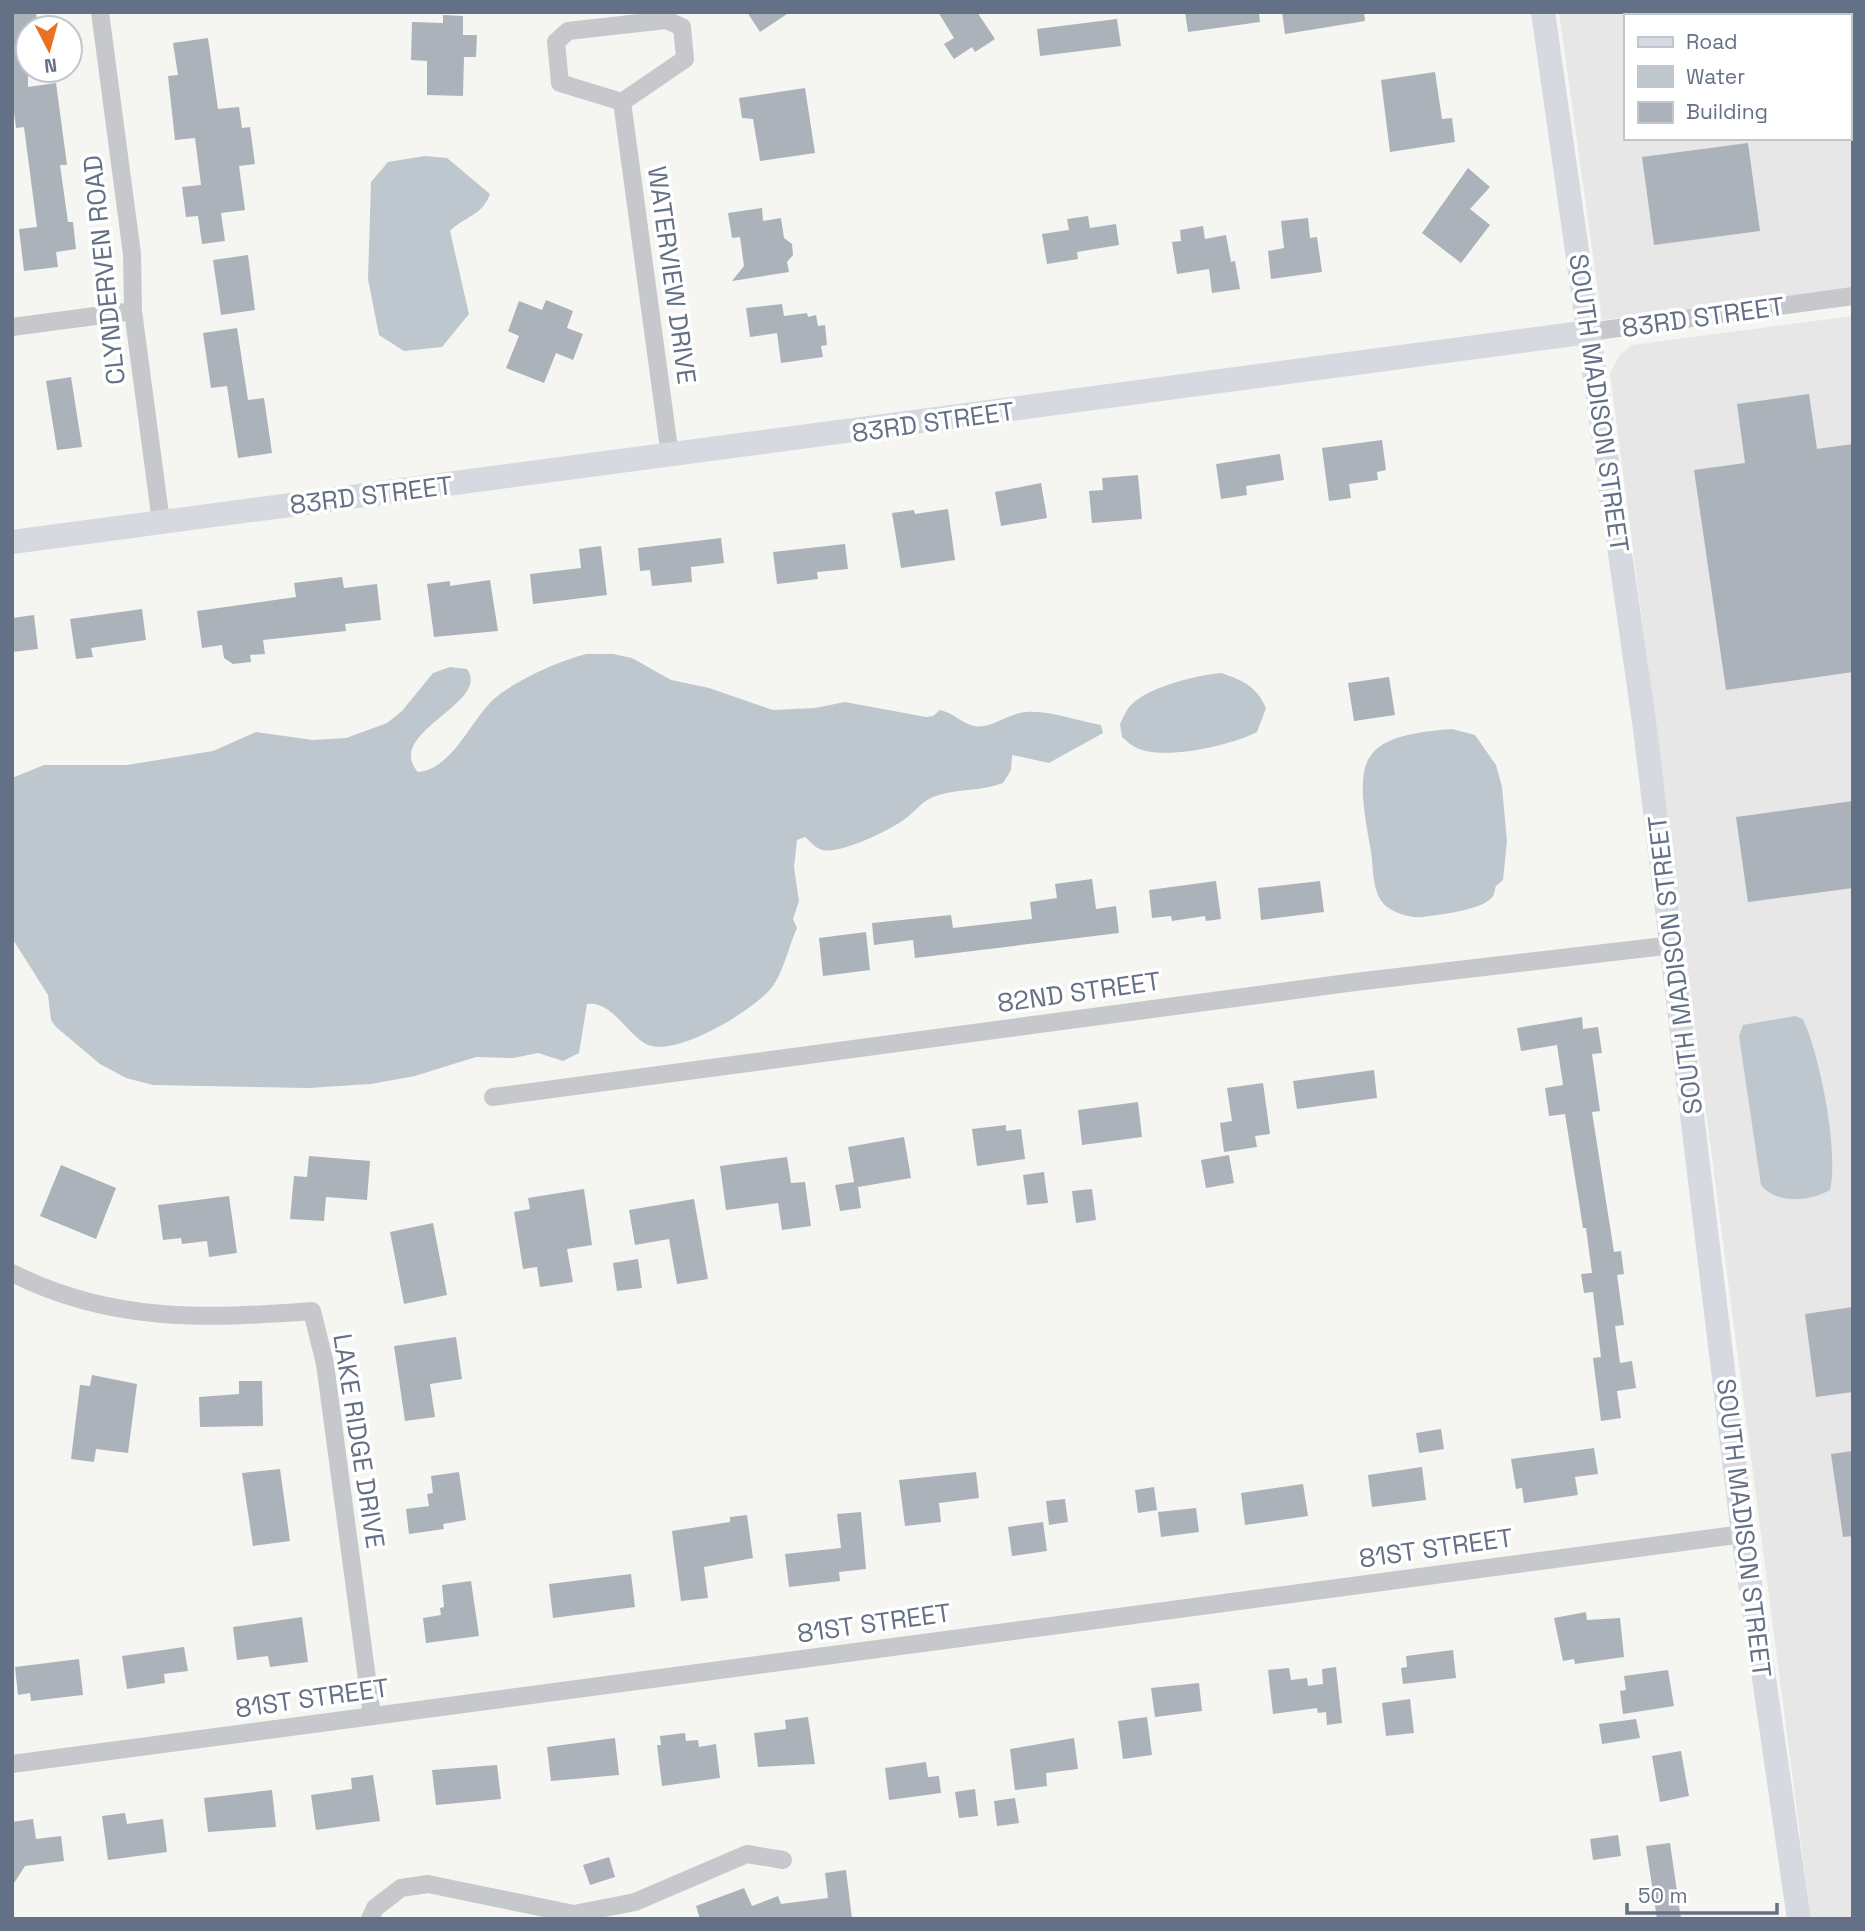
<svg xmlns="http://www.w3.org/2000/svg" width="1865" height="1931" viewBox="0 0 1865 1931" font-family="'Space Grotesk',sans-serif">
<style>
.built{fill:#e6e7e6;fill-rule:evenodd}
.water{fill:#bec7ce}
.building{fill:#acb2ba}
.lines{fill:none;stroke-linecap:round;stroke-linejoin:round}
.street{stroke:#c6c8cc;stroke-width:18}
.secondary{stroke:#d6d9df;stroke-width:24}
.labels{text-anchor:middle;stroke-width:7;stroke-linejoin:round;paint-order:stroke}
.street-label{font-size:26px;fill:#647085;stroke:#fff}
</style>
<rect width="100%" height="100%" fill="#f5f6f2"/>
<path class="built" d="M1559 12H1853V288L1602 320ZM1625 16H1849V138H1625Z
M1853 316V1919H1811L1610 373 1619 356 1632 345Z"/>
<path class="water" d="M425 156 447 158 490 194C482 216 465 216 450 231L469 314 442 347 404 351 379 335 368 279 371 182 388 162Z
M587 654H613L632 658 671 680 709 688 773 710 815 708 845 702 926 717 933 716 940 710C953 713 962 723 974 726 992 729 1005 714 1026 712 1050 710 1077 721 1101 725L1103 733 1049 763 1012 755 1011 770 1003 783C980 792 956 788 933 797 919 803 912 816 899 823 883 833 840 854 822 850 815 848 810 841 805 837L797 840 794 867 799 901 793 919 797 928C789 946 783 973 772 987 755 1010 674 1059 646 1044 626 1033 611 1000 587 1004L579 1053 563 1061 538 1053 513 1058 476 1057 415 1076 371 1084 308 1088 153 1085 126 1078 100 1064 56 1027 51 1020 48 995 12 938V778L44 765H127L213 751 256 732 313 740 346 738 387 723 402 711 433 673 450 667 467 669C492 703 383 733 418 772 453 769 471 719 495 698 517 680 560 660 587 654Z
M1221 673C1243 680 1257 687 1266 708L1257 732C1232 745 1161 762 1135 747 1130 745 1126 740 1122 737L1120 724C1123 718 1126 710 1131 705 1148 687 1197 675 1221 673Z
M1452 729 1475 735 1496 765 1502 787 1507 841 1503 880 1496 886C1495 888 1494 895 1493 896 1485 910 1437 915 1423 917 1412 919 1390 912 1383 903 1371 889 1374 864 1370 846 1355 761 1355 736 1452 729Z
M1795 1016 1803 1019C1820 1056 1839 1151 1830 1190 1809 1202 1776 1204 1761 1185L1739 1036 1743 1025Z"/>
<path class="building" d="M12 12H36L38 28H28V87L56 83 67 165H60L68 222H73L76 249 56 252 58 267 24 271 19 229 37 227 24 127 16 128 12 96Z
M747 12H790L760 32Z
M938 12H977L995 39 975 52 972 47 954 59 944 44 954 38Z
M1185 12H1259L1260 22 1188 32Z
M1282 12H1364L1365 21 1285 34Z
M443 15 463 16V35H477L476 57H464L463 96 427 95V61L411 60 412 22 443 23Z
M1117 19 1121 46 1040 56 1037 29Z
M208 38 218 109 239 107 242 128 250 127 255 164 239 166 245 210 221 213 225 241 202 244 198 216 186 217 182 187 201 185 195 138 175 140 168 76 178 75 173 43Z
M1435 72 1442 119 1452 118 1455 142 1390 152 1381 80Z
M805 88 815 153 760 161 753 119 742 118 739 98Z
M1748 143 1760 231 1654 245 1642 157Z
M1468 168 1490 187 1470 209 1490 225 1461 263 1422 233Z
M762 208 763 221 781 218 784 238 792 244 793 255 787 262 789 272 732 281 744 266 740 237 732 238 728 213Z
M1088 216 1090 228 1116 224 1119 245 1077 252 1078 259 1047 264 1042 234 1069 230 1067 219Z
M1308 218 1310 238 1317 237 1322 272 1271 279 1268 251 1284 248 1281 221Z
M1203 226 1205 239 1226 235 1231 262 1235 261 1240 289 1212 293 1209 269 1177 274 1172 242 1181 241 1180 230Z
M248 255 255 310 221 315 213 260Z
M546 300 573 311 567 328 583 334 573 360 556 353 544 383 506 368 519 336 508 331 519 301 542 310Z
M782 304 784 316 807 313 808 317 816 315 818 326 825 325 827 345 821 346 823 357 781 363 777 333 750 337 746 308Z
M237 328 248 400 264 398 272 453 238 458 227 386 211 388 203 333Z
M71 377 82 447 57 450 46 381Z
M1809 394 1817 449 1853 444V672L1726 690 1694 470 1745 463 1737 404Z
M1382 440 1386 470 1377 472 1378 480 1349 484 1351 498 1329 501 1322 448Z
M1280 454 1284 480 1246 486 1247 495 1221 499 1216 464Z
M1138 475 1142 519 1092 523 1089 491 1103 490 1102 478Z
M1041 483 1047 518 1001 526 995 492Z
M948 509 955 560 901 568 892 513 914 510 915 514Z
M721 538 724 563 691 567 692 582 652 586 650 570 640 571 638 548Z
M845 544 848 569 817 572 818 579 777 584 773 552Z
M601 546 607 595 533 604 530 574 581 568 579 549Z
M342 577 344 588 377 584 381 620 345 624 346 631 263 640 265 654 250 655 251 662 233 664 224 658 222 645 202 648 197 611 296 597 294 583Z
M490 580 498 631 434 637 427 584 450 581V586Z
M142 609 146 640 91 648 93 657 76 659 70 619Z
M34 615 38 649 12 652V618Z
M1389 677 1395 715 1354 721 1348 683Z
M1853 801V888L1748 902 1736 817Z
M1092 879 1096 909 1116 906 1119 933 915 958 913 940 874 945 872 923 951 915 953 928 1032 919 1030 902 1057 898 1055 884Z
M1216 881 1221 919 1206 921 1205 916 1172 921 1171 916 1152 918 1149 890Z
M1320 881 1324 912 1261 920 1258 888Z
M866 932 870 970 823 976 819 938Z
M1582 1017 1583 1029 1598 1027 1602 1053 1592 1054 1600 1111 1592 1112 1614 1252 1621 1251 1624 1274 1617 1275 1624 1325 1615 1326 1620 1363 1632 1361 1636 1388 1617 1391 1621 1418 1601 1421 1593 1358 1601 1357 1593 1292 1584 1293 1581 1274 1592 1273 1586 1228H1583L1565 1114 1549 1116 1545 1088 1563 1085 1557 1045 1521 1051 1517 1028Z
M1374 1070 1377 1098 1297 1109 1293 1081Z
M1263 1083 1270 1134 1255 1136 1257 1147 1224 1152 1220 1123 1232 1121 1227 1088Z
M1138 1102 1142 1137 1082 1145 1078 1110Z
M1006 1125V1131L1021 1129 1025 1159 977 1166 972 1129Z
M904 1137 911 1178 858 1187 861 1208 840 1211 835 1185 854 1182 848 1147Z
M1229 1155 1234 1183 1206 1188 1201 1160Z
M309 1156 370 1161 367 1200 326 1197 324 1221 290 1219 294 1176 307 1177Z
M787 1157 791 1183 805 1182 811 1226 782 1230 778 1203 726 1210 720 1166Z
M61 1165 116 1188 96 1239 40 1216Z
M1044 1172 1048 1203 1027 1205 1023 1175Z
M584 1189 592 1245 567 1249 573 1282 540 1287 537 1267 523 1269 514 1212 530 1209 528 1198Z
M1092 1189 1096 1220 1076 1223 1072 1191Z
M229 1196 237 1253 209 1257 207 1241 182 1244 181 1238 163 1240 158 1205Z
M694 1199 708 1279 677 1284 669 1239 635 1245 629 1210Z
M433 1223 447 1295 404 1304 390 1232Z
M638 1259 642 1288 617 1291 613 1263Z
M1853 1307V1392L1816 1397 1805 1314Z
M456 1337 462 1379 430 1384 435 1417 405 1421 394 1346Z
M92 1375 137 1384 128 1453 96 1449 94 1462 71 1459 80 1385 90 1386Z
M239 1381H262L263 1426 200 1427 199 1397 239 1394Z
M1441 1429 1444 1449 1419 1453 1416 1433Z
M1594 1448 1598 1474 1575 1477 1578 1495 1524 1503 1522 1488 1516 1489 1511 1459Z
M1853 1451V1536L1843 1537 1831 1454Z
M1422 1467 1426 1500 1372 1507 1368 1475Z
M280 1469 290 1541 253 1546 242 1473Z
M459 1472 466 1520 443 1524 444 1529 409 1534 406 1509 429 1506 427 1494 433 1493 431 1476Z
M976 1472 979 1498 939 1503 941 1522 905 1526 899 1480Z
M1303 1484 1308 1516 1245 1525 1241 1493Z
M1154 1487 1157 1510 1138 1513 1135 1490Z
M1065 1499 1068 1522 1049 1525 1046 1501Z
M1196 1508 1199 1532 1161 1537 1158 1512Z
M861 1512 866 1569 839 1572 840 1581 789 1587 785 1554 841 1548 837 1514Z
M747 1515 753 1558 704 1567 708 1598 681 1601 672 1531 730 1522V1517Z
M1043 1522 1047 1551 1012 1556 1008 1527Z
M631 1574 635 1607 553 1618 549 1584Z
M471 1581 479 1636 426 1643 423 1618 441 1615 440 1608 444 1607 442 1585Z
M1586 1612 1587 1620 1620 1618 1624 1657 1575 1664 1574 1659 1563 1661 1554 1618Z
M302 1617 308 1662 270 1667 268 1656 237 1660 233 1627Z
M184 1647 188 1671 164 1674 165 1683 127 1689 122 1656Z
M1453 1650 1456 1678 1403 1684 1401 1668 1407 1667 1406 1656Z
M79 1659 83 1695 31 1701 30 1693 18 1695 15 1667Z
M1336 1667 1342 1723 1327 1725 1326 1712 1318 1713 1317 1708 1273 1714 1268 1670 1289 1668 1291 1680 1307 1678 1308 1686 1323 1684 1322 1669Z
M1668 1670 1674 1706 1623 1714 1620 1691 1626 1690 1624 1676Z
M1199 1683 1202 1711 1155 1717 1151 1688Z
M1410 1699 1414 1733 1386 1736 1382 1703Z
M808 1717 815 1764 758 1767 754 1733 786 1729 785 1720Z
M1147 1717 1152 1755 1123 1759 1118 1721Z
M1636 1719 1640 1738 1602 1744 1599 1724Z
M685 1733 686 1741 698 1740 699 1747 716 1744 720 1778 662 1786 657 1745H661L660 1736Z
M615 1738 619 1775 551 1781 547 1747Z
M1074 1738 1078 1769 1046 1773 1047 1786 1015 1790 1010 1749Z
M1681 1751 1689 1796 1660 1802 1652 1756Z
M926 1762 928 1777 939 1776 941 1793 889 1800 885 1768Z
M497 1765 501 1799 436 1805 432 1770Z
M373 1775 380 1821 316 1830 311 1795 352 1789 351 1778Z
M975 1789 978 1816 959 1818 955 1792Z
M272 1790 276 1827 208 1832 204 1798Z
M1015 1798 1019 1823 997 1826 994 1801Z
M125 1813 127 1824 163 1819 167 1852 108 1860 102 1816Z
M33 1819 36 1839 61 1836 64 1861 25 1866 12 1886V1822Z
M1618 1835 1621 1856 1593 1860 1590 1839Z
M1670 1843 1681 1919H1657L1646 1846Z
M609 1857 615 1877 590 1885 583 1865Z
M846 1870 852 1919H700L696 1906 744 1888 752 1906 778 1896 781 1904 828 1898 825 1873Z"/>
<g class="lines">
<path class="street" d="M100 12 132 254 133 311 161 522
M622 102 560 83 556 42 568 31 666 20 682 27 685 59 622 102 670 456
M12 327 133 311
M1589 332 1853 296
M493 1097 1355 982 1673 945
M12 1273C111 1323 206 1319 312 1311L325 1364 372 1716
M12 1764 1743 1534
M370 1919 375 1908 401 1888 428 1884 574 1914 635 1902 747 1854 783 1860"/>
<path class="secondary" d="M1543 12 1645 729 1743 1534 1799 1919
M12 542 1589 332"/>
</g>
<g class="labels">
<g class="street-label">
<text transform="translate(104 270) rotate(-96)" y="9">CLYNDERVEN ROAD</text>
<text transform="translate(672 275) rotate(82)" y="9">WATERVIEW DRIVE</text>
<text transform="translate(1703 317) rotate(-8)" y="9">83RD STREET</text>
<text transform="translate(1599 403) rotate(82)" y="9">SOUTH MADISON STREET</text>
<text transform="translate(933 422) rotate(-8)" y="9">83RD STREET</text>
<text transform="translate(371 495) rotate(-7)" y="9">83RD STREET</text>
<text transform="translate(1675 965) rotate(-97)" y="9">SOUTH MADISON STREET</text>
<text transform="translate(1079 992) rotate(-8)" y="9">82ND STREET</text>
<text transform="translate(359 1441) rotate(81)" y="9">LAKE RIDGE DRIVE</text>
<text transform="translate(1744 1528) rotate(83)" y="9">SOUTH MADISON STREET</text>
<text transform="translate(1436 1548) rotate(-8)" y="9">81ST STREET</text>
<text transform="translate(874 1623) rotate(-8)" y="9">81ST STREET</text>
<text transform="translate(312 1698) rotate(-8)" y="9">81ST STREET</text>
</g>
</g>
<rect width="1865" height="1931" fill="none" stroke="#647085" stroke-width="28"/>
<rect x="1624" y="14" width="228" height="126" fill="#ffffff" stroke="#c1c6ce" stroke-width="2"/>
<rect x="1638" y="37" width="35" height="10" fill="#d6d9df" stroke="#c1c6ce" stroke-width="2"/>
<text x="1686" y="49" font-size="21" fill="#647085">Road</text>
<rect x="1638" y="66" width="35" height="21" fill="#bec7ce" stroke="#c1c6ce" stroke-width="2"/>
<text x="1686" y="84" font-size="21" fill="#647085">Water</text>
<rect x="1638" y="102" width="35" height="21" fill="#acb2ba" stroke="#c1c6ce" stroke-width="2"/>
<text x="1686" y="119" font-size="21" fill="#647085">Building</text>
<g transform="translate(49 49) rotate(174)"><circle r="33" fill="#ffffff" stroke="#c1c6ce" stroke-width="2"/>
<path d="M0-5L12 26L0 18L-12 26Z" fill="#e9711f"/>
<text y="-10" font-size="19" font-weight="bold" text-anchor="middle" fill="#647085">N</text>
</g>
<path d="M1627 1903v10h150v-10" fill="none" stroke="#647085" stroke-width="3.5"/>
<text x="1638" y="1903" font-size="21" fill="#647085" stroke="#ffffff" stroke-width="5" paint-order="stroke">50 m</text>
</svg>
